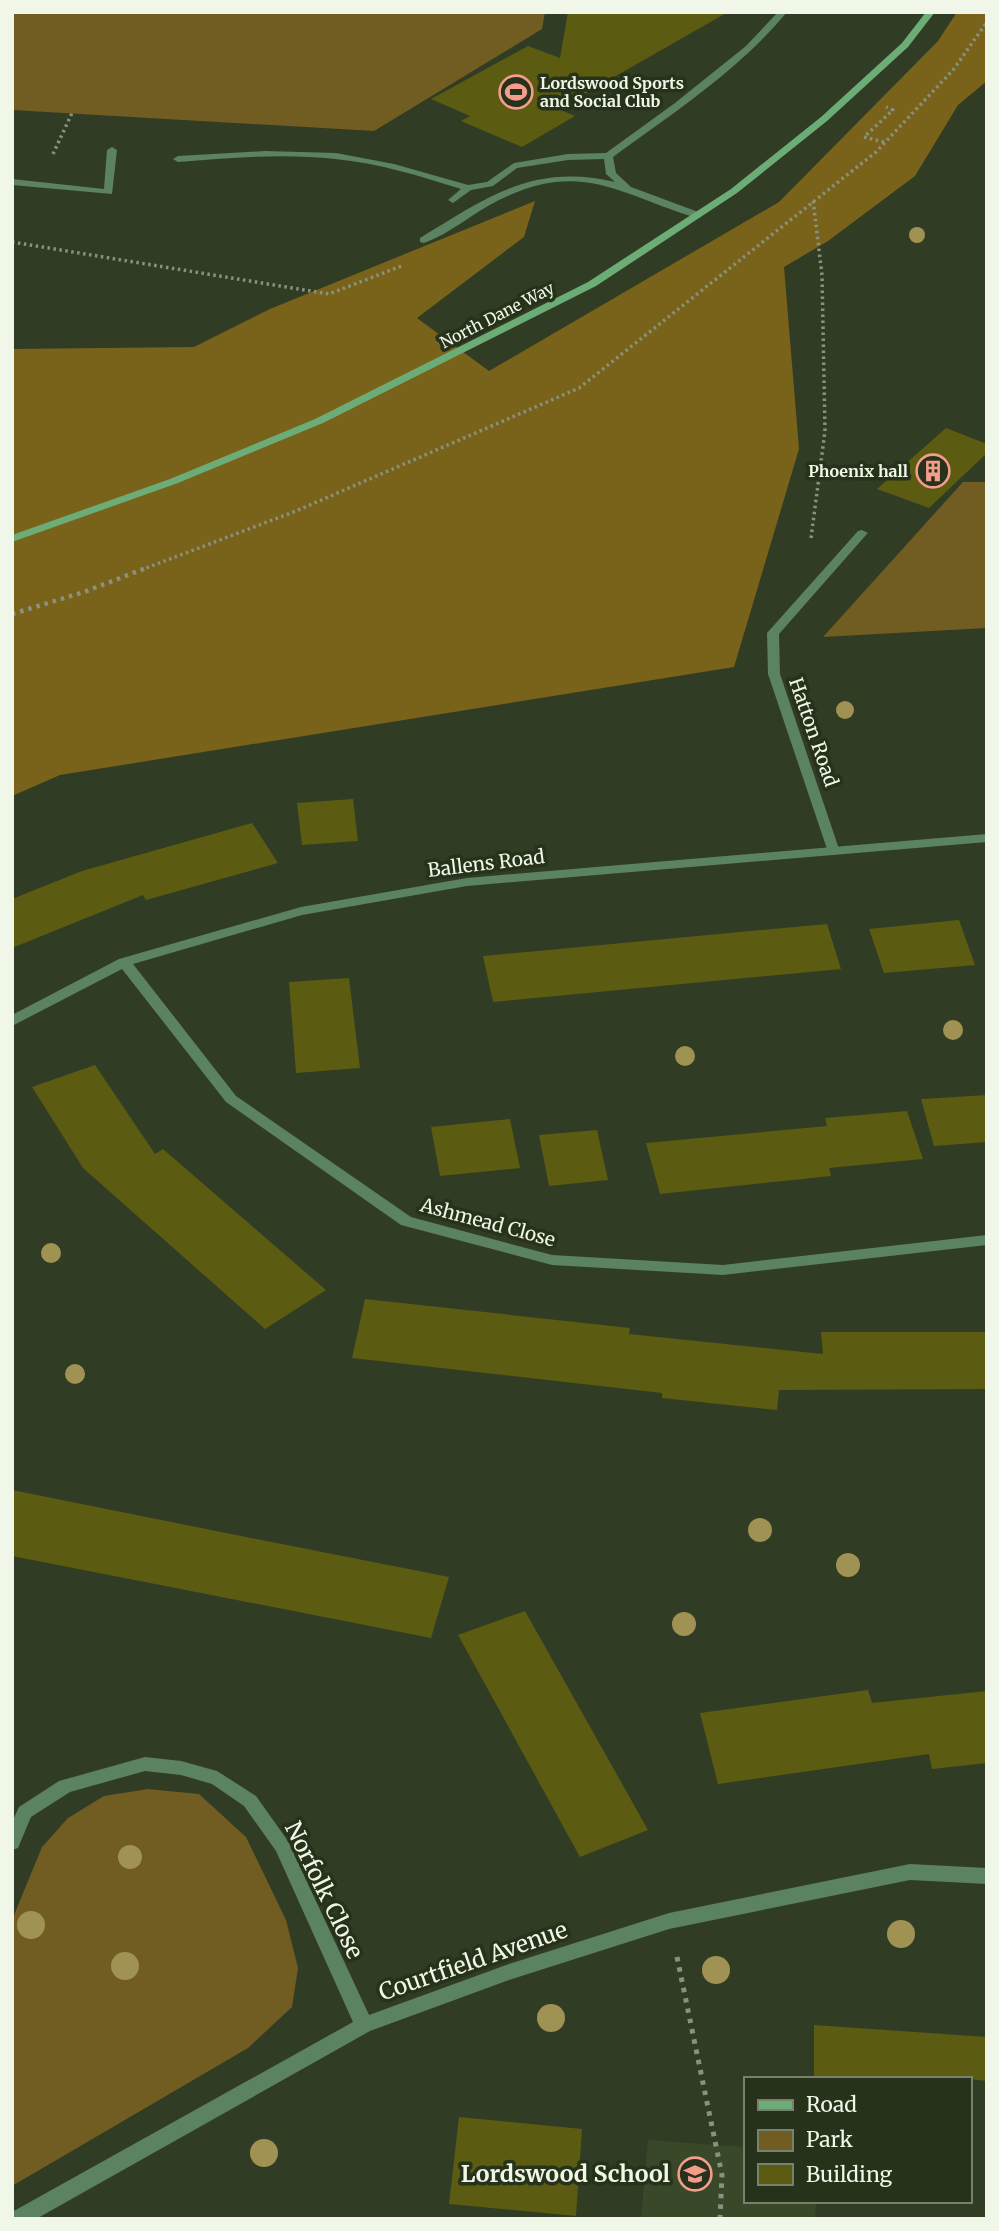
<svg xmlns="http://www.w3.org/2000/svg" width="999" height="2231" viewBox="0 0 999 2231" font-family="Merriweather,serif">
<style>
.built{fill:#3a482a}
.green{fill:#715c21}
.forest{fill:#79621a}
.building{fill:#5c5b12}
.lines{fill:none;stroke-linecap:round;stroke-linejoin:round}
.path-far2{stroke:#89927e;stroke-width:3.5;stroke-dasharray:2.5 3.5;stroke-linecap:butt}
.path-far1{stroke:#89927e;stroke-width:4.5;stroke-dasharray:3.5 5;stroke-linecap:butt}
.path{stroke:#89927e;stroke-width:5;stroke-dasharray:4.5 6;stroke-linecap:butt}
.lane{fill:#5b8361;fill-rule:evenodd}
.street{fill:#5b8361;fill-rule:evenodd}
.secondary{fill:#6cac76;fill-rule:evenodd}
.tree{fill:#a09253}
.labels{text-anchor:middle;stroke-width:7;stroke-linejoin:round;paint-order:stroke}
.far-poi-label{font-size:16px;font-weight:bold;fill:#f0f7e8;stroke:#27321b;text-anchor:start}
.far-street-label{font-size:16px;fill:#f0f7e8;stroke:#27321b}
.street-label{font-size:19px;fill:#f0f7e8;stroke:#27321b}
.near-street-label{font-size:23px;fill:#f0f7e8;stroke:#27321b}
.near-poi-label{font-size:23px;font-weight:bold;fill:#f0f7e8;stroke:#27321b;text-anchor:end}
</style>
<rect width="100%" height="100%" fill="#313c24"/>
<path class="built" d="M648 2140 745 2147V2201H816L815 2219H641Z"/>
<path class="green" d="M12 12H545L542 29 374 131 12 110Z
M963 482H987V628L823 637Z
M148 1789 199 1794 246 1837 286 1920 298 1968 292 2007 248 2048 12 2186V1920L42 1847 68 1818 104 1796Z"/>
<path class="forest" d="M957 12H987V81L958 105 915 176 828 241 784 267 799 449 734 667 60 775 12 796V349L194 347 270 309 535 201 524 237 417 318 489 371 779 202 938 41Z"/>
<path class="building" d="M568 12H728L558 109 575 116 522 147 461 121 470 116 431 99 528 46 560 58Z
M946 428 987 444V453L929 508 877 489Z
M353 799 358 841 302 845 297 803Z
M252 823 278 863 146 900 143 895 12 948V899L82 871Z
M959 920 975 965 884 973 869 929Z
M827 924 841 969 493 1002 483 956Z
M349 978 360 1068 296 1073 289 982Z
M95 1065 155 1154 163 1149 326 1290 265 1329 83 1168 32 1087Z
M987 1095V1142L934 1146 921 1099Z
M907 1111 923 1159 829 1168 831 1176 660 1194 646 1143 827 1126 825 1118Z
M510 1119 520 1168 440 1176 431 1127Z
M597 1130 608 1180 549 1186 539 1135Z
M365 1299 630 1328 629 1334 823 1354 821 1332H987V1389L779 1390 777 1410 662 1398V1393L352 1358Z
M12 1490 241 1536 449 1577 431 1638 12 1556Z
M525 1611 648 1830 580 1857 458 1635Z
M868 1690 872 1703 987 1691V1763L932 1769 929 1754 718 1784 700 1713Z
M814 2025 987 2037V2081L969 2079H814Z
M459 2117 582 2129 576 2216 449 2204Z"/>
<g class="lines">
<path class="path-far2" d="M884 142 864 137 893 110 886 107
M53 154 72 113
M12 242 329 294 404 265
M811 538 825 431 822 275 813 200
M141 570 296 511 579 388 876 152 953 70 987 22"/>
<path class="path-far1" d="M12 614 84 592 146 568"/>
<path class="path" d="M677 1957 722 2175 720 2219"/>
<path class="lane" d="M778 12H787C739 70 673 113 613 157L616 173 631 187 701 213V217L697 218C619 195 583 159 499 200 474 212 450 234 424 243L420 242V238C487 197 533 163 615 182L606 174 604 159 568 160 517 168 493 186 471 190 453 203 448 200 461 189C420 176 378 163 335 159 283 153 230 158 178 162L173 159 178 156 265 151 336 153 394 164 468 185 487 182 514 163 568 154 606 153 675 103 746 46Z
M112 147 117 150 112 194 12 185V179L104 189 107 150Z
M862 530 868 533 866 535 779 634 780 674 839 849 833 853 827 849 768 674 767 633 858 531Z"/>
<path class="street" d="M987 834V842L467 886 302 915 133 964 236 1096 411 1217 552 1255 723 1265 987 1235V1245L723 1275 552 1265 401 1225 226 1102 122 969 12 1026V1015L119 959 301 907 467 878Z
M145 1757 181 1761 217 1771 256 1796 288 1841 369 2015 509 1964 669 1913 910 1864 987 1868V1884L910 1880 669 1929 509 1980 370 2031 36 2219H12V2212L353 2022 276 1851 244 1806 212 1784 181 1775 145 1771 70 1792 31 1817 18 1848 12 1850V1822L19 1807 59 1781Z"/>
<path class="secondary" d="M926 12H935L908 47 827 121 737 193 596 286 323 423 178 483 12 542V535L170 479 315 419 588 282 731 189 821 117 902 43Z"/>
</g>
<g class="tree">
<circle cx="917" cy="235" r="8"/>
<circle cx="845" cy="710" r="9"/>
<circle cx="953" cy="1030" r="10"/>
<circle cx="685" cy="1056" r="10"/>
<circle cx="51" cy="1253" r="10"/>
<circle cx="75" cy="1374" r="10"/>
<circle cx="760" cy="1530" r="12"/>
<circle cx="848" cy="1565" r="12"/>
<circle cx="684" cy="1624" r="12"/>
<circle cx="130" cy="1857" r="12"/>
<circle cx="31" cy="1925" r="14"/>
<circle cx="901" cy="1934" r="14"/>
<circle cx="125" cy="1966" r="14"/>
<circle cx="716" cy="1970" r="14"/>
<circle cx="551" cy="2018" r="14"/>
<circle cx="264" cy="2153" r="14"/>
</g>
<defs>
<symbol id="stadium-ring" viewBox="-11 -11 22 22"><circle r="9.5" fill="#27321b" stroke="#f49d8c" stroke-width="1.5"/><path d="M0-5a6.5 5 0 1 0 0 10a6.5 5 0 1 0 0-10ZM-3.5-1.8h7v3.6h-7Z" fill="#f49d8c"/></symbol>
<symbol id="building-ring" viewBox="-11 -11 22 22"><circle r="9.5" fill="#27321b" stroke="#f49d8c" stroke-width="1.5"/><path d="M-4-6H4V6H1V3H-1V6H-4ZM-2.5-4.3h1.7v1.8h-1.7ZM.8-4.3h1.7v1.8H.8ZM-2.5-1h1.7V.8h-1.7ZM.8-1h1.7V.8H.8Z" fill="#f49d8c"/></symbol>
<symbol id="school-ring" viewBox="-11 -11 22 22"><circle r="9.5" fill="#27321b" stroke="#f49d8c" stroke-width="1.5"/><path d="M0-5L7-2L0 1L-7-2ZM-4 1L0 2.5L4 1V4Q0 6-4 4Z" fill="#f49d8c"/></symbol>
</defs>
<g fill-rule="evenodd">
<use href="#stadium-ring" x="497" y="73" width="38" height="38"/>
<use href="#building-ring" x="914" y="452" width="38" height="38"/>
<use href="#school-ring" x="676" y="2155" width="38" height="38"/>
</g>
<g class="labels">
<g class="far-poi-label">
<text x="540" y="89">Lordswood Sports<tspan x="540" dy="18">and Social Club</tspan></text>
<text x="908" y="477" text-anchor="end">Phoenix hall</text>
</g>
<g class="far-street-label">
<text transform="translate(497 315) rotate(-27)" y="6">North Dane Way</text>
</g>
<g class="street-label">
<text transform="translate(814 732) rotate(71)" y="7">Hatton Road</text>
<text transform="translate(486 863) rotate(-7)" y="7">Ballens Road</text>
<text transform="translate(488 1222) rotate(15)" y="7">Ashmead Close</text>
</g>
<g class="near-street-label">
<text transform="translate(324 1890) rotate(64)" y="8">Norfolk Close</text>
<text transform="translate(473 1961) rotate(-19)" y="8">Courtfield Avenue</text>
</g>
<g class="near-poi-label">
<text x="670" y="2182">Lordswood School</text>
</g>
</g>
<rect width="999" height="2231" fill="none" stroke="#f0f7e8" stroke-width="28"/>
<rect x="744" y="2077" width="228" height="126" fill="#27321b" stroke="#77816d" stroke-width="2"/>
<rect x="758" y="2100" width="35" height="10" fill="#6cac76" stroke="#77816d" stroke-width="2"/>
<text x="806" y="2112" font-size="21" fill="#f0f7e8">Road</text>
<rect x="758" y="2130" width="35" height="21" fill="#715c21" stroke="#77816d" stroke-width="2"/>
<text x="806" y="2147" font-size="21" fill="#f0f7e8">Park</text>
<rect x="758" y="2164" width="35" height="21" fill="#5c5b12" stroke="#77816d" stroke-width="2"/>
<text x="806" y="2182" font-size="21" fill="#f0f7e8">Building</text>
</svg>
